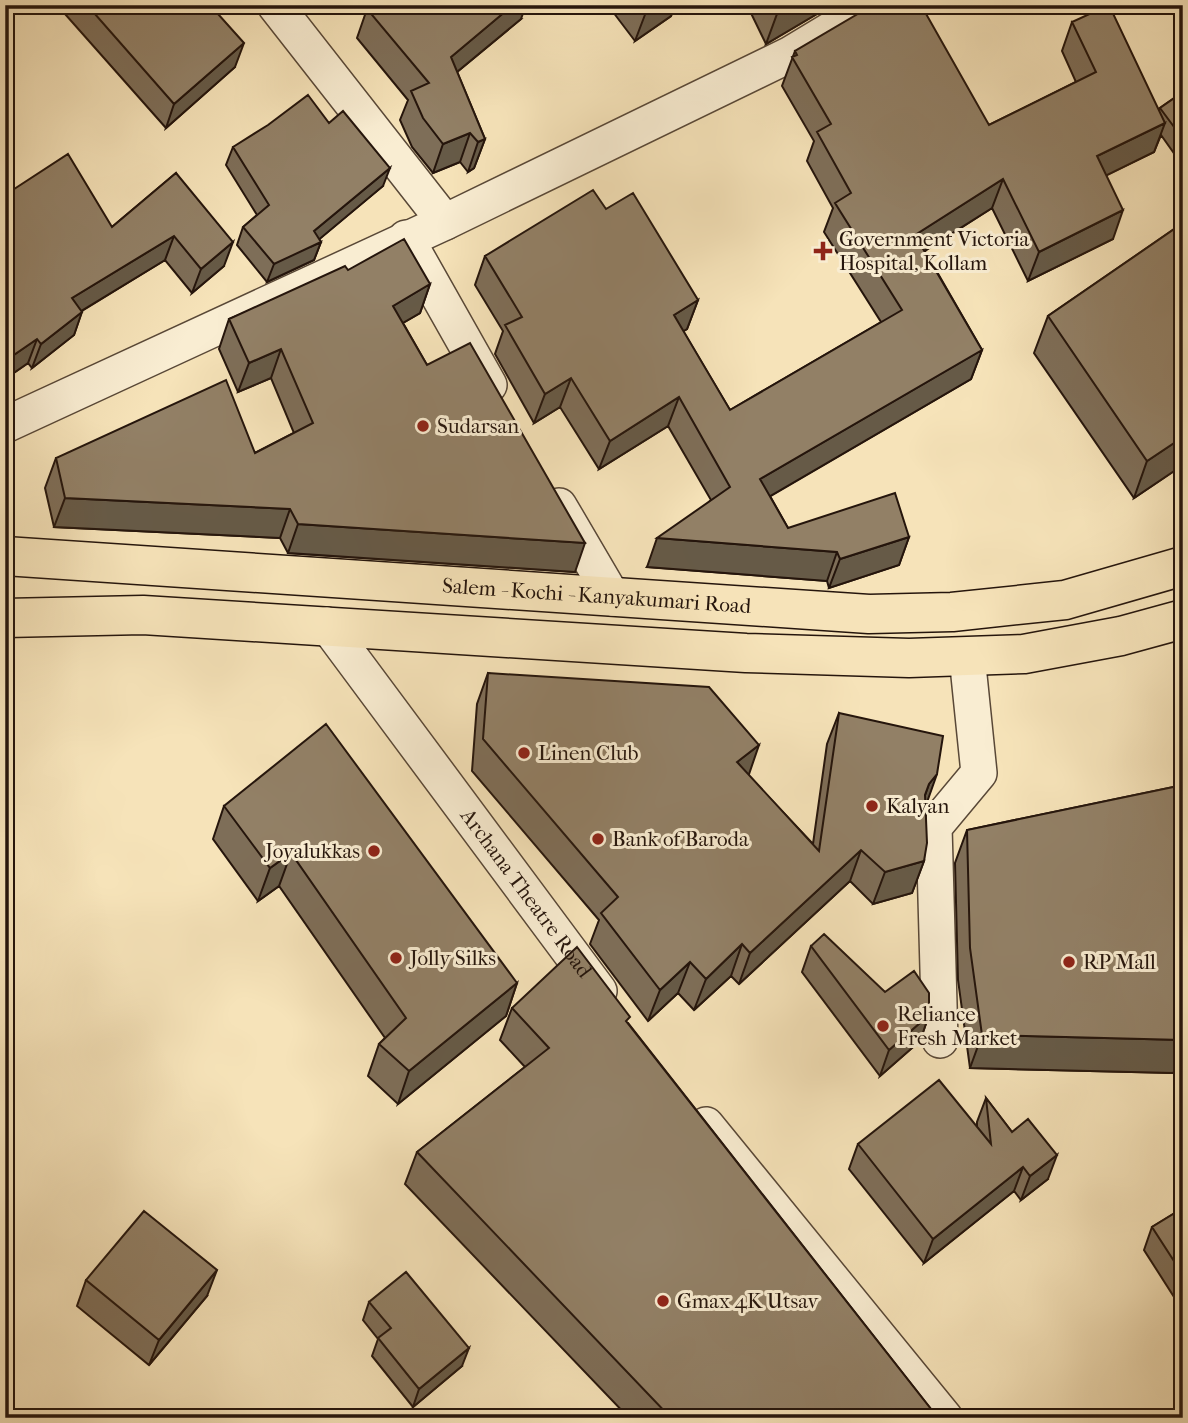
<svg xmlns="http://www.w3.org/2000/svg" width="1188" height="1423" viewBox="0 0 1188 1423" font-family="'IM FELL French Canon',serif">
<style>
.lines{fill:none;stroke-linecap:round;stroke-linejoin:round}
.street-casing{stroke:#594837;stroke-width:38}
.primary-casing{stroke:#25150c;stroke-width:41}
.street{stroke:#f9edd2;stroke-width:35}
.primary{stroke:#f6e3b9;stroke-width:38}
.wall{fill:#7e6e58;stroke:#25150c;stroke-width:2}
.shaded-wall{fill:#665a47;stroke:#25150c;stroke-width:2}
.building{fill:#928066;stroke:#25150c;stroke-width:2}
.poi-dot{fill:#8f2418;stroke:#f9edd2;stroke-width:2.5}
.labels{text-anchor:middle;stroke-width:6;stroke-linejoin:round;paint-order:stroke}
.poi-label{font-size:21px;fill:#25150c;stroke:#f9edd2;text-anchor:start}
.street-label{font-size:21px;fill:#25150c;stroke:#f9edd2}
</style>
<rect width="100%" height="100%" fill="#f6e3b9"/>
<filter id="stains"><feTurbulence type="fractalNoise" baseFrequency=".00286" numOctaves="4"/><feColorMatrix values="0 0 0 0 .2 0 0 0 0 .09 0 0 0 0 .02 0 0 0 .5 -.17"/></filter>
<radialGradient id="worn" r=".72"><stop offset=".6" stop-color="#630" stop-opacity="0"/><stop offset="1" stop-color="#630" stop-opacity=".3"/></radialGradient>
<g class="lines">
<defs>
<g id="street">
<path d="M275 5 445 222"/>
<path d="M406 238 489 385"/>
<path d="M5 425 445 222 791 54 872 5"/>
<path d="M559 506 613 598"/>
<path id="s1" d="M327 625 599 991"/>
<path d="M940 1040 934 827 979 773 967 656"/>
<path d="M706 1125 945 1418"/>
</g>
<g id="primary">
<path id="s2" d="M5 556 869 614 952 612 1065 600 1183 566"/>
<path d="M5 618 143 615 746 653 909 658 1024 654 1121 636 1183 619"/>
</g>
</defs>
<use href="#street" class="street-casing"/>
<use href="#primary" class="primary-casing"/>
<use href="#street" class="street"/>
<use href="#primary" class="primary"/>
</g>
<path class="wall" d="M57 5H210L235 67 166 128Z
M612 5H679L673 10 671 16 635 41 613 12 615 8Z
M747 5H832L766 44Z
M367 9 521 19 457 72 485 139 474 168 468 172 460 162 433 173 412 147 400 120 408 100 357 38Z
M1072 22 1159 111 1160 108 1183 92V166L1161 135 1154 152 1106 175 1113 239 1028 281 992 208 925 251 982 350 971 379 770 496 788 528 909 537 899 565 829 588 827 581 647 567 711 500 668 426 599 469 560 407 534 423 495 354 503 331 475 285 485 256 606 209 698 300 687 329 683 331 730 410 881 322 824 232 833 208 807 161 814 141 782 86 795 51 989 125 1076 82 1062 51Z
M329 123 383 186 319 239 321 242 314 260 267 282 237 245 243 227 257 215 226 165 233 147Z
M176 173 224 266 192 293 165 260 82 311 74 335 32 368 28 363 5 379 112 227Z
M1183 223V465L1134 498 1034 353 1048 316Z
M348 270 430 284 420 313 403 323 427 365 575 572 288 553 280 538 54 527 45 488 56 458 255 453 294 433 271 378 238 392 219 349 229 319Z
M488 673 748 775 813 844 827 744 839 713 926 806 924 861 912 893 873 904 850 881 739 984 731 976 694 1010 678 993 648 1021 590 944 599 920 472 771 477 704Z
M1183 785V1058L1173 1073 970 1068 958 980 955 863 967 830Z
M224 806 517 983 506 1016 398 1104 368 1076 379 1044 385 1038 279 886 258 901 213 839Z
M811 946 885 992 929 1015 920 1041 880 1076 802 972Z
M512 1008 628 1023 938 1418H629L405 1184 417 1152 525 1067 500 1040Z
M986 1098 1048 1179 1021 1200 1014 1191 924 1263 849 1169 858 1144 977 1127V1122Z
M1183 1208V1311L1144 1250 1152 1227Z
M86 1280 207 1296 149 1365 77 1306Z
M369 1302 462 1366 413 1407 372 1356 378 1339 363 1320Z"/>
<path class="shaded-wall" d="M513 5H526L521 19 440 86 451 57Z
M655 5H679L673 10 671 16 635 41 646 12Z
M792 5H832L766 44 777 14Z
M244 43 235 67 166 128 174 104Z
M1165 123 1154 152 1087 185 1097 156Z
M470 133 460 162 433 173 443 144Z
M485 139 474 168 468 172 478 142Z
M390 168 383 186 310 247 321 242 314 260 267 282 274 264Z
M1003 179 992 208 905 263 915 235Z
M1123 210 1113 239 1028 281 1039 252Z
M174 236 165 260 63 322 72 298Z
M233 242 224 266 192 293 201 269Z
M430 284 420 313 382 335 393 306Z
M698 300 687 329 663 343 674 315Z
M82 312 74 335 32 368 41 344Z
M37 339 28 363 5 379V361Z
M281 349 271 378 238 392 249 363Z
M982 350 971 379 750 508 760 479Z
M571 378 560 407 534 423 545 394Z
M679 397 668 426 599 469 610 441Z
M1183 437V465L1134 498 1147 461Z
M65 498 290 509 280 538 54 527Z
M298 524 585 543 575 572 288 553Z
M909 537 899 565 829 588 840 559Z
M657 538 837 552 827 581 647 567Z
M759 745 748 777 737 762Z
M937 774 926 805 918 815 929 784Z
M861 850 850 881 739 984 750 953Z
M291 853 279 886 258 901 270 868Z
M924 861 912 893 873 904 885 872Z
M742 944 731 976 694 1010 706 979Z
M690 962 678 993 648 1021 660 990Z
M517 983 506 1016 398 1104 409 1071Z
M929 1015 920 1041 880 1076 889 1050Z
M982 1035 1183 1040V1058L1173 1073 970 1068Z
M1057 1155 1048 1179 1021 1200 1030 1176Z
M1023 1167 1014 1191 924 1263 933 1239Z
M217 1270 207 1296 149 1365 159 1340Z
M469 1348 462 1366 413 1407 419 1389Z"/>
<path class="building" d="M87 5H210L244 43 174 104Z
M372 5H513L451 57 485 139 478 142 470 133 443 144 423 118 411 91 429 83 367 9Z
M641 5H655L646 12Z
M772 5H792L777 14Z
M873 5H921L989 125 1096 72 1072 22 1109 5 1165 123 1097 156 1123 210 1039 252 1003 179 915 235 982 350 760 479 788 528 895 493 909 537 840 559 837 552 657 538 730 487 679 397 610 441 571 378 545 394 505 325 522 317 485 256 593 190 606 209 633 193 698 300 674 315 730 410 902 310 835 203 851 193 817 132 831 124 792 57 797 55 795 51Z
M1183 92V139L1160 108Z
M308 95 329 123 343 111 390 168 314 231 321 242 274 264 243 227 269 205 233 147 268 125Z
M68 154 112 227 176 173 233 242 201 269 174 236 72 298 82 312 41 344 37 339 5 361V195Z
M1183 223V437L1147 461 1048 316Z
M404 239 430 284 393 306 427 365 470 343 585 543 298 524 290 509 65 498 56 458 226 380 255 453 313 423 281 349 249 363 229 319 345 266 348 270Z
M488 673 709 687 759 745 737 762 819 851 839 713 943 736 937 774 929 784 925 795 927 843 924 861 885 872 861 850 750 953 742 944 706 979 690 962 660 990 601 913 618 897 483 739Z
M326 724 517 983 409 1071 379 1044 406 1018 291 853 270 868 224 806Z
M1183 785V1040L982 1035 970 948 967 830Z
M824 934 885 992 914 971 929 993V1015L889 1050 811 946Z
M577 947 630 1017 626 1021 938 1418H671L417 1152 549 1048 512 1008Z
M939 1080 991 1144 986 1098 1012 1132 1028 1119 1057 1155 1030 1176 1023 1167 933 1239 858 1144Z
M1183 1208V1275L1152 1227Z
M144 1211 217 1270 159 1340 86 1280Z
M406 1272 469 1348 419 1389 378 1338 391 1328 369 1302Z
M1183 1411V1418H1173Z"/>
<g class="poi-dot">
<path d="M819.5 240.5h7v7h7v7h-7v7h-7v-7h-7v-7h7z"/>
<circle cx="423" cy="426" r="7"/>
<circle cx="524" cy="753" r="7"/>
<circle cx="872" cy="806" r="7"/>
<circle cx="598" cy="839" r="7"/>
<circle cx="374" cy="851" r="7"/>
<circle cx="396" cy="958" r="7"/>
<circle cx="1069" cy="962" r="7"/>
<circle cx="883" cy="1026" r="7"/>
<circle cx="663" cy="1301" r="7"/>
</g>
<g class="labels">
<g class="poi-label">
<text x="839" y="246">Government Victoria<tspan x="839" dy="24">Hospital, Kollam</tspan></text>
<text x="437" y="433">Sudarsan</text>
<text x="538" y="760">Linen Club</text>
<text x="886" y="813">Kalyan</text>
<text x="612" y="846">Bank of Baroda</text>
<text x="360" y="858" text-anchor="end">Joyalukkas</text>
<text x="410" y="965">Jolly Silks</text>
<text x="1083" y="969">RP Mall</text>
<text x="897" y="1021">Reliance<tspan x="897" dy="24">Fresh Market</tspan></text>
<text x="677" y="1308">Gmax 4K Utsav</text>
</g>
<g class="street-label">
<text dy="7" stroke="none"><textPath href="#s2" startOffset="593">Salem - Kochi - Kanyakumari Road</textPath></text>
<text dy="7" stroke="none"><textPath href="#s1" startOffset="334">Archana Theatre Road</textPath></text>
</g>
</g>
<rect width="1188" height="1423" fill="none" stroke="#f6e3b9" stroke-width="28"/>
<rect x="7" y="7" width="1174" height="1409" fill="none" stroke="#25150c" stroke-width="3.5"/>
<rect x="14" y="14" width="1160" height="1395" fill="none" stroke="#25150c" stroke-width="2"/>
<rect width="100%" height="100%" filter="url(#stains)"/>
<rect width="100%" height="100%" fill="url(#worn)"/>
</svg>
